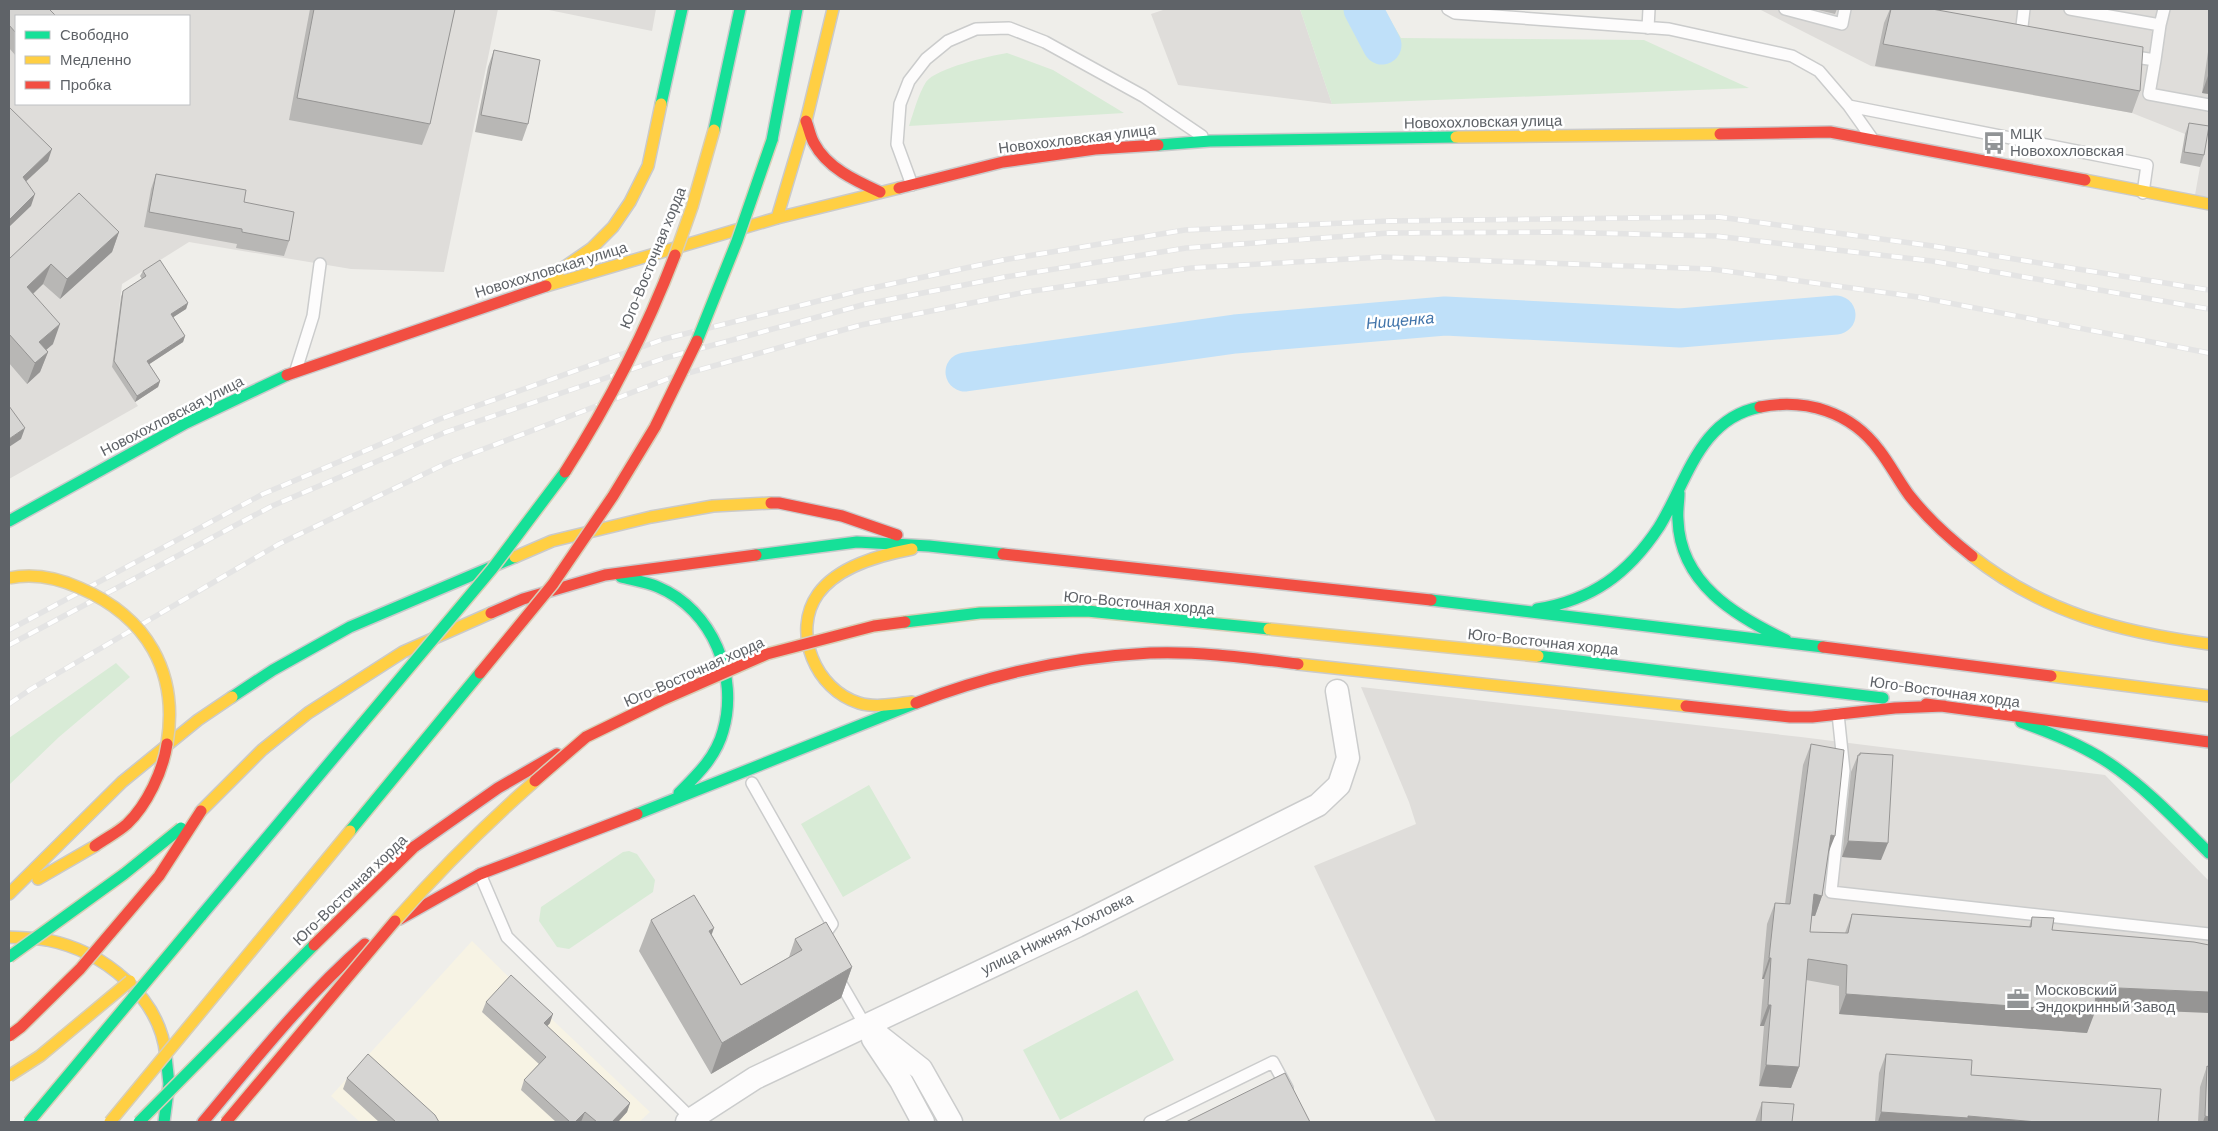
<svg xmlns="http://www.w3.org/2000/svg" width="2218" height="1131" viewBox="0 0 2218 1131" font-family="Barlow,sans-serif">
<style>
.commercial{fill:#f7f3e4}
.industrial{fill:#dfddda;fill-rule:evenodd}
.green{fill:#d8ebd6}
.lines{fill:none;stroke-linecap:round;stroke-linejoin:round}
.river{stroke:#bfe0f9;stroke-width:39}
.lane-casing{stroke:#cbcccc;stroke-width:14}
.street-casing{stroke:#cbcccc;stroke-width:25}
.fast-casing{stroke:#cacacb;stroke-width:14}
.slow-casing{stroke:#cacacb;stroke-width:14}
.jam-casing{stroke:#cacacb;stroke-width:14}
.lane{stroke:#fdfcfc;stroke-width:11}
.street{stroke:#fdfcfc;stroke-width:22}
.fast{stroke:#16e098;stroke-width:11}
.slow{stroke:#ffcf43;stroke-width:11}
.jam{stroke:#f24e42;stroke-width:11}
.rail-casing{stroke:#e4e4e4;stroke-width:5.5}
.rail{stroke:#fff;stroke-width:4;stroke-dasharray:11;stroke-linecap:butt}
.fast-bridge-casing{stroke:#d7ceb8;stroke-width:14;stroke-linecap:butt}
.slow-bridge-casing{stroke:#d7ceb8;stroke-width:14;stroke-linecap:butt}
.jam-bridge-casing{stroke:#d7ceb8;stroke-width:14;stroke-linecap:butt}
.fast-bridge{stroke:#16e098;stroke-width:11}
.slow-bridge{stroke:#ffcf43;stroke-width:11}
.jam-bridge{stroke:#f24e42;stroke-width:11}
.wall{fill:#b8b7b5}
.shaded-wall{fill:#969594}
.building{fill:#d6d5d3;stroke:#969594}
.labels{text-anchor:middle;stroke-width:5;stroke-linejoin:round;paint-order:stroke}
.street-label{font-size:15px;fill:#5f6368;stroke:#fff}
.poi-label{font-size:15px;fill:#5f6368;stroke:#fff;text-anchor:start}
.water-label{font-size:16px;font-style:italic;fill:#4174aa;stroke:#fff}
</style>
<rect width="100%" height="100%" fill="#efeeea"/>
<path class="commercial" d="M472 941 560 1027 650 1112 639 1122H360L331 1096Z"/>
<path class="industrial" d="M9 9H498L444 272 351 269 189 242 122 284 112 367 138 406 9 479ZM16 16H189V104H16Z
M544 9H656L652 31Z
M1166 9H1300L1332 104 1178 85 1151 14Z
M1759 9H2209V197L2195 195 2200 167 2185 134 2132 113 1871 66Z
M1361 687 1801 737 2105 775 2209 881V1122H1436L1314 866 1416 824 1409 802Z"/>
<path class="green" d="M1300 9H1384L1401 38 1644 40 1749 88 1332 104Z
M1007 53 1053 70 1124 113 909 126C914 111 918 95 926 82 936 68 990 56 1007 53Z
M116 663 130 677 59 737 9 785V738Z
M869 785 911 858 843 897 801 824Z
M629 851 637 854 655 880 653 892 569 949 557 947 539 921 541 907 623 852Z
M1137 990 1174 1060 1060 1120 1023 1050Z"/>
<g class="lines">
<path class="river" d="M1363 9 1382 45
M965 372 1235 334 1445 316 1680 328 1836 315"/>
<defs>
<path id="lane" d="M1448 9 1455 13 1669 29 1792 56 1819 71 1849 106 1871 137
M1785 9 1842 24 1845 9
M2024 9 2021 35 2025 36
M2070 9 2160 25 2164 9
M1648 28 1649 9
M2129 56 2155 60 2149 94 2209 105
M2155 60 2160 25
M1849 106 2147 165 2143 193
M912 185 897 144 900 104 909 81 926 59 948 41 976 29 1009 28 1045 42 1143 96 1202 136
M296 370 313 316 320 264
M1838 714 1844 771 1831 892 2209 934
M752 783 832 924 821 939
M480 874 507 937 692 1119
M836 975 865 1025
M1150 1122 1273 1062 1287 1088"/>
<path id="street" d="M865 1025 921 1069 951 1122
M873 1039 901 1081 923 1122
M687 1122 755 1078 1077 926 1318 805 1339 785 1348 758 1337 691"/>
<path id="fast" d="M661 104 682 9
M714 130 740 9
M772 140 797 9
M1158 145 1210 141 1456 137
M1679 493C1679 502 1677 511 1678 520 1680 583 1735 616 1786 640
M9 521 186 423 287 375
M756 555 857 542 929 546 1003 554
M621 577C633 580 647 582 658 587 713 610 739 676 723 731 716 757 697 775 679 793
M1431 600 1823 647
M1537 609C1592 600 1628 574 1659 527 1687 482 1699 419 1760 407
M1538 656 1883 698
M232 697 273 670 350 627 515 557
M2021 722C2051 733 2082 745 2109 763 2146 788 2177 821 2209 853
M637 814 916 703
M201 916 362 724
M164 1122 169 1084 166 1056"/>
<path id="slow" d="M1456 137 1720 134
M2085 180 2209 204
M777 218 806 121 833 9
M550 277 592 248 613 227 630 202 648 166 661 104
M546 286 777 218 899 188
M912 549C880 555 838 566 818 594 791 632 816 690 859 703 875 708 895 704 912 702
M1972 556C2044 613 2120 632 2209 644
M515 557 552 541 651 517 713 506 771 503
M1298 664 1686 706
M2051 676 2209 696
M201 811 262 750 308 713 403 652 491 613
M38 879 95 846
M9 894 122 782 198 720 232 697
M9 937C22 938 35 938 47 940 103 951 160 996 166 1056"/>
<path id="jam" d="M806 121C809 128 810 136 814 143 827 168 856 181 880 192
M1720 134 1830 132 2085 180
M899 188 1003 162 1095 149 1158 145
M287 375 546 286
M1760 407C1806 398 1851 412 1879 450 1890 464 1898 480 1909 495 1927 518 1949 538 1972 556
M771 503H779L842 516 897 535
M1003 554 1431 600
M491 613 523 599 605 575 756 555
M1823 647 2051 676
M916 703C991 674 1069 657 1150 653 1199 651 1249 658 1298 664
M1926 704 2209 742
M1686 706 1790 717H1812L1895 708 1944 706
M414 847 498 788 557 754
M400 919 480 874 637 814
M203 1122C255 1060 304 997 365 944"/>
</defs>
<use href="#lane" class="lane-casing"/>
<use href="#street" class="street-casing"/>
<use href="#fast" class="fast-casing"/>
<use href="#slow" class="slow-casing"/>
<use href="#jam" class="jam-casing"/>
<use href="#lane" class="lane"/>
<use href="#street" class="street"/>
<use href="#fast" class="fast"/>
<use href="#slow" class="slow"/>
<use href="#jam" class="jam"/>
<defs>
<path id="rail" d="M9 630 263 494 440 419 664 339 863 290 1003 260 1185 230 1389 221 1719 217 1933 246 2209 290
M9 645 272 506 446 432 665 358 866 304 1005 277 1186 248 1389 233 1554 232 1715 236 1932 261 2209 309
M9 704 31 689 279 544 447 463 670 378 861 325 1026 292 1191 268 1382 257 1711 269 1918 297 2209 353"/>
</defs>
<use href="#rail" class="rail-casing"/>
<use href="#rail" class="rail"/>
<defs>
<path id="fast-bridge" d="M697 341 737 241 772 140
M905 622 980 613 1087 611 1269 629
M362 724 492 569 565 472
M350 831 480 673
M9 957 124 874 181 828
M29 1122 201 916
M139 1122 314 945"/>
<path id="slow-bridge" d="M675 255 692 207 714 130
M9 578C33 573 58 578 80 588 147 617 179 672 167 744
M1269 629 1538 656
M395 921C439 871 485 825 535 781
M9 1076 40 1056 130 981
M110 1122 350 831"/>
<path id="jam-bridge" d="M565 472C609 403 646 331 675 255
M480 673 553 584 613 496 655 427 697 341
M535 781 586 737 662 700 767 654 874 626 905 622
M95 846C106 838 117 833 127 824 147 805 163 771 167 744
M314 945 414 847
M9 1036 21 1027 80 969 159 876 201 811
M226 1122 395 921"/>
</defs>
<use href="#fast-bridge" class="fast-bridge-casing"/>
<use href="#slow-bridge" class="slow-bridge-casing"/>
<use href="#jam-bridge" class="jam-bridge-casing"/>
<use href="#fast-bridge" class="fast-bridge"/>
<use href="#slow-bridge" class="slow-bridge"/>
<use href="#jam-bridge" class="jam-bridge"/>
</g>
<path class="wall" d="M9 9 16 16V56L9 48Z
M310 9H455L430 124 422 145 289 120Z
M1814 9H1837L1835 14Z
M1890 9 2140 91 2132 113 1875 66 1884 23Z
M2209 45V94L2202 93Z
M494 50 528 124 522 141 475 132 488 67Z
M2189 123 2204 155 2200 167 2180 163 2185 134Z
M156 174 244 202 289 241 284 256 236 248 237 244 144 227 151 189Z
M119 232 112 252 60 299 43 284 33 294 53 344 46 350 48 352 40 372 27 384 9 363V259Z
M143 271 188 303 186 309 173 317 185 336 183 342 149 364 160 381 158 387 135 402 112 367 121 297 123 291 142 279 140 276Z
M1811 744 1828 854 1822 896 1815 916H1812L1810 932 1845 933 1852 914 2029 927 2032 917 2052 930 2095 1008 2087 1033 1839 1014V986L1806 980 1799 1067 1791 1088 1759 1086 1764 1026H1760L1764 979H1762L1767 924 1775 903 1785 904 1803 765Z
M1860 753 1881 860 1842 857 1851 772 1858 755H1859Z
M651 920 712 935 741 985 789 957 795 939 852 967 841 998 711 1074 639 951Z
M486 1002 550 1023 547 1026 630 1103 627 1112 618 1122H583L582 1121 581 1122H556L521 1090 524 1080 539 1064 482 1012Z
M1886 1054 1971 1075 2158 1122H1875L1879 1073Z
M2207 1066 2209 1122H2198L2200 1087Z
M347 1078 439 1122H379L343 1089Z
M1762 1102 1792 1122H1755Z"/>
<path class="shaded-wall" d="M2209 73V94L2202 93Z
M52 149 48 161 19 188 23 177Z
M35 194 31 206 9 227V220Z
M119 232 112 252 60 299 67 279Z
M51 264 43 284 19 307 27 287Z
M188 303 186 309 169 320 171 314Z
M60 324 53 344 33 361 39 342Z
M185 336 183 342 145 367 147 361Z
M48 352 40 372 27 384 35 363Z
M160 381 158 387 135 402 137 396Z
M25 428 21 439 9 447V439Z
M1831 835 1835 836 1827 856Z
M1848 841 1888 843 1881 860 1842 857Z
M1814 894 1822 896 1815 916 1806 915Z
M714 928 703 959 709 931Z
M1769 958H1771L1764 979H1762Z
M852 967 841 998 711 1074 722 1043Z
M2096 987 2209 992V1013L2089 1008Z
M1846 994 2095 1012 2087 1033 1839 1014Z
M1768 1005H1771L1764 1026H1760Z
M553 1014 550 1023 541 1033 544 1023Z
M1766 1065 1799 1067 1791 1088 1759 1086Z
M630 1103 627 1112 618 1122H612Z
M585 1112 581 1122H575Z
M1881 1112 1968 1116 2037 1122H1878Z
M2205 1116 2209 1117V1122H2203Z"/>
<path class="building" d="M9 9H49L56 16H16V33L9 25Z
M314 9H455L430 124 297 98Z
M1891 9H1932L2143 47 2140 91 1883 44Z
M494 50 540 60 528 124 481 115Z
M9 107 52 149 23 177 35 194 9 220Z
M2189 123 2209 126 2204 155 2184 152Z
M156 174 246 190 244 202 294 212 289 241 242 232V229L149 212Z
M79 193 119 232 67 279 51 264 27 287 60 324 39 342 48 352 35 363 9 334V259Z
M160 260 188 303 171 314 185 336 147 361 160 381 137 396 114 361 123 291 146 276 143 271Z
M9 406 25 428 9 439Z
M1811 744 1844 750 1835 836 1831 835 1822 896 1814 894 1810 932 1848 933 1852 914 2031 927 2032 917 2054 918 2052 930 2194 942 2209 945V992L2096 987 2095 1012 1846 994 1847 965 1808 959 1799 1067 1766 1065 1771 1005H1768L1771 958H1769L1775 903 1790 904Z
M1860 753 1893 755 1888 843 1848 841 1858 755H1860Z
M694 895 714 928 709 931 741 985 802 950 795 939 826 922 852 967 722 1043 651 920Z
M511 975 553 1014 544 1023 630 1103 612 1122H597L585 1112 575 1122H570L524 1080 546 1057 486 1002Z
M368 1054 435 1115 439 1122H396L347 1078Z
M1886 1054 1972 1060 1971 1075 2161 1089 2158 1122H2037L1968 1116V1118L1881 1112Z
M2207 1066 2209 1067V1117L2205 1116Z
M1285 1073 1310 1122H1186Z
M1762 1102 1794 1104 1792 1122H1761Z"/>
<defs>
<symbol id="bus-bare" viewBox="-9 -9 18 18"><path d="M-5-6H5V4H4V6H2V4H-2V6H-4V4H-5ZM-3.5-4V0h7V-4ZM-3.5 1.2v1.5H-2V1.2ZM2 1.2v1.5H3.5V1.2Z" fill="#919496" stroke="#fff" stroke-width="2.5" paint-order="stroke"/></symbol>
<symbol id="office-bare" viewBox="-9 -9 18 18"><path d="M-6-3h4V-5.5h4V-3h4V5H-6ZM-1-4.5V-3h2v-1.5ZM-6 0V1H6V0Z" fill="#919496" stroke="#fff" stroke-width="2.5" paint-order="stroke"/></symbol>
</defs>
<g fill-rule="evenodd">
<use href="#bus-bare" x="1978" y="127" width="32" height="32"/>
<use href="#office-bare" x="2002" y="983" width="32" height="32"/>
</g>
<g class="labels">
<g class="street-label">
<text transform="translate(1483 122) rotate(-1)" y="5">Новохохловская улица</text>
<text transform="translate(1077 139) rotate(-7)" y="5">Новохохловская улица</text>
<text transform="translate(653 258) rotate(-68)" y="5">Юго-Восточная хорда</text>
<text transform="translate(551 270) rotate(-17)" y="5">Новохохловская улица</text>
<text transform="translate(172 416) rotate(-27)" y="5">Новохохловская улица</text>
<text transform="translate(1139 603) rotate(5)" y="5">Юго-Восточная хорда</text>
<text transform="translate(1543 642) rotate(6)" y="5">Юго-Восточная хорда</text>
<text transform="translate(694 672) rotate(-24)" y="5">Юго-Восточная хорда</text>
<text transform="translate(1945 692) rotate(8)" y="5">Юго-Восточная хорда</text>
<text transform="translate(350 890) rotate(-44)" y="5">Юго-Восточная хорда</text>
<text transform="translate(1057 934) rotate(-26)" y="5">улица Нижняя Хохловка</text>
</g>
<g class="poi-label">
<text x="2010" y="139">МЦК<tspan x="2010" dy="17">Новохохловская</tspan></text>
<text x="2035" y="995">Московский<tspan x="2035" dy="17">Эндокринный Завод</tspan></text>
</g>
<g class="water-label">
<text transform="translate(1400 320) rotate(-5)" y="6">Нищенка</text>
</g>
</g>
<rect width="2218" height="1131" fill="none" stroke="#5f6368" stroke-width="20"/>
<rect x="15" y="15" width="175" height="90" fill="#ffffff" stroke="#bfc1c3"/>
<rect x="25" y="31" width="25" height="8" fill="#16e098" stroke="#bfc1c3"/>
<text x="60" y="40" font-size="15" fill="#5f6368">Свободно</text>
<rect x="25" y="56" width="25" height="8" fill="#ffcf43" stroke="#bfc1c3"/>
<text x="60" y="65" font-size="15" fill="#5f6368">Медленно</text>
<rect x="25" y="81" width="25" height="8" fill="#f24e42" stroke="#bfc1c3"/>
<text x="60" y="90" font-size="15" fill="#5f6368">Пробка</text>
</svg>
